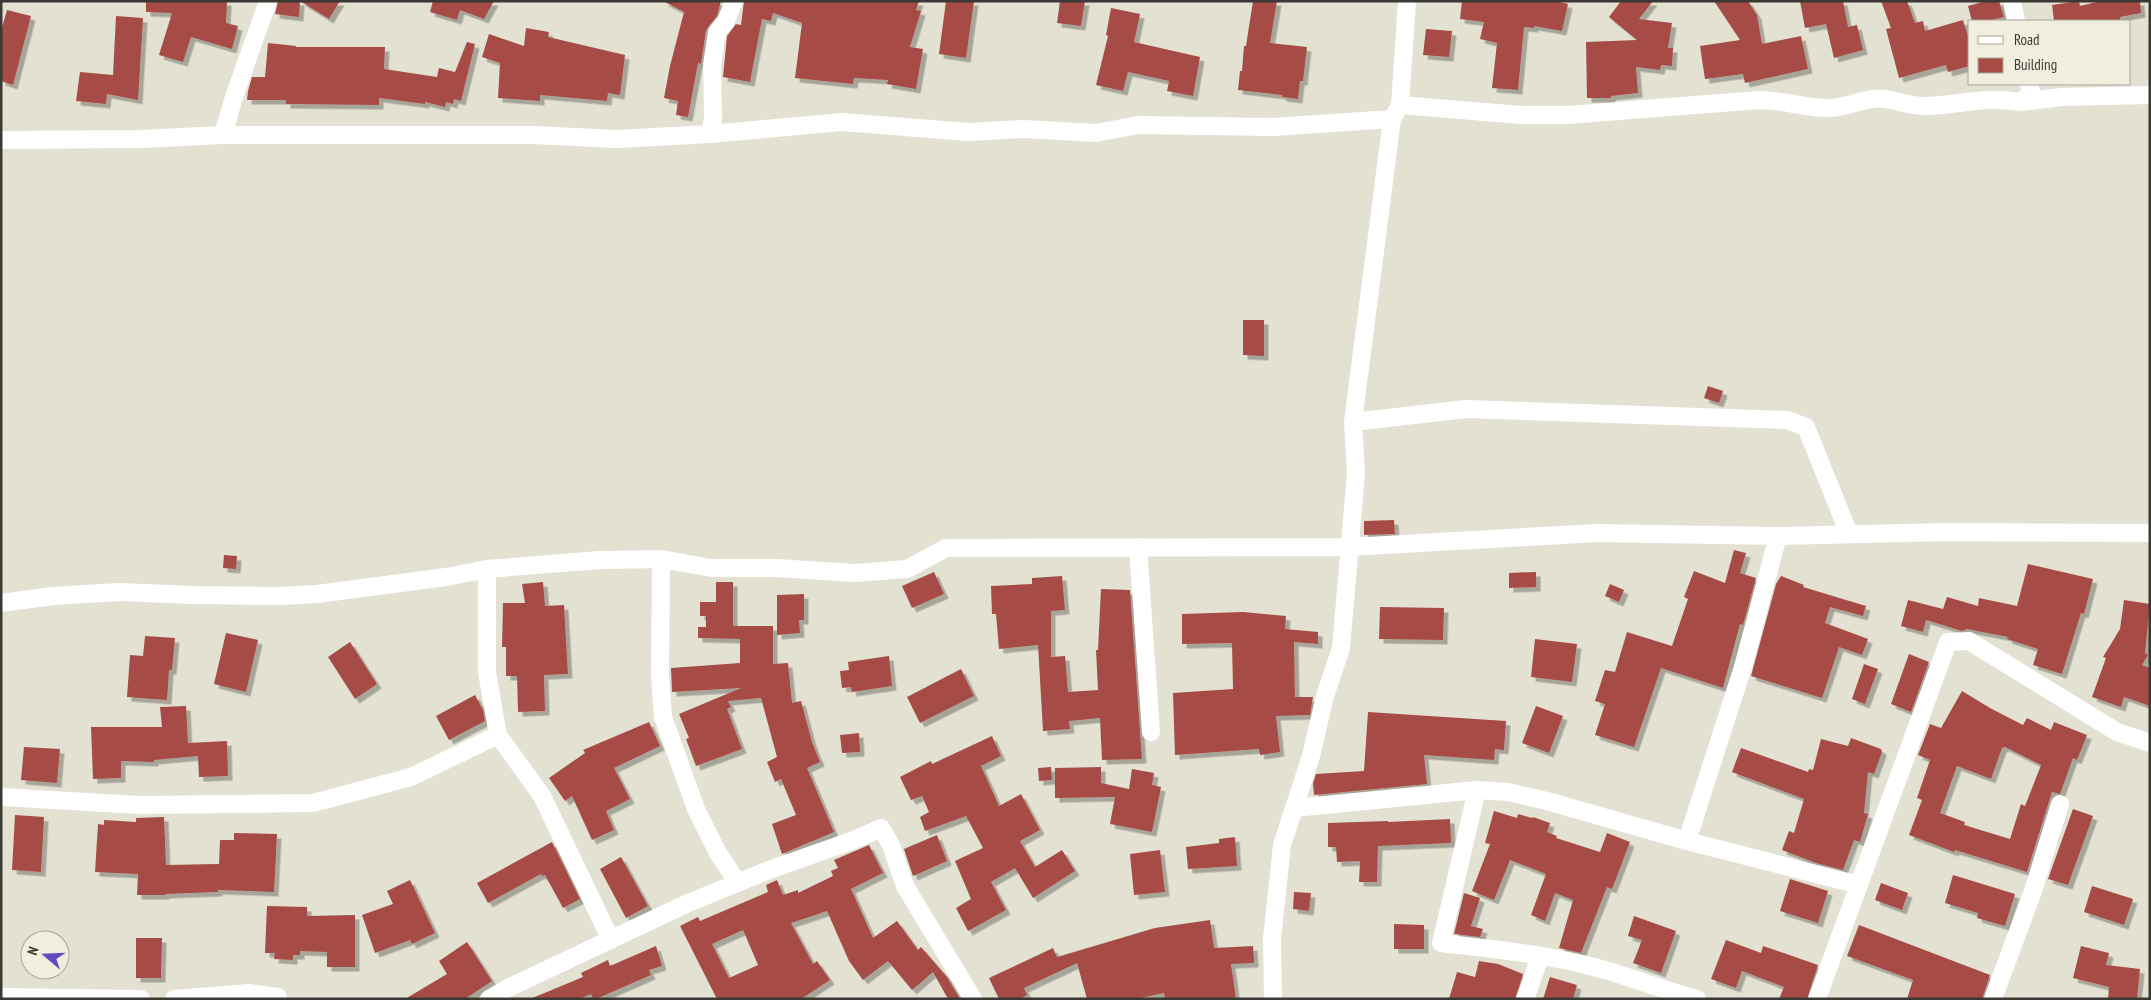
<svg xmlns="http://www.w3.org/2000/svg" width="2151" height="1000" viewBox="0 0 2151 1000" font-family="'PT Sans Narrow',sans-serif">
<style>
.building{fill:#a64c45;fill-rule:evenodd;filter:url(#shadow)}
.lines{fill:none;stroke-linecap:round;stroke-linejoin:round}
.street{stroke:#fff;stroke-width:18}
</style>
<defs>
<filter id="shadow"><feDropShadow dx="4.5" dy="4.5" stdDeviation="0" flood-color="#0004"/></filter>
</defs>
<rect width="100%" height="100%" fill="#e3e1d2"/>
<path class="building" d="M146 1H227L226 23 238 26 232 49 191 37 183 62 159 55 172 13 146 12Z
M278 1H340L329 19 300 1 299 17 275 14Z
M433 1H494L484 19 460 10 457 20 430 12Z
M663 1H721L717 16 706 30 701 64 698 63 688 117 676 115 678 101 664 98 670 66 684 12Z
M744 1H919L916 10 921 11 910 47 923 49 916 89 887 84 888 80 854 78 853 84 795 78 802 23 773 13 771 21 762 19 750 82 723 77 727 36 736 24 741 25Z
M946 1H974L966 58 939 54Z
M1060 1H1085L1081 26 1057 23Z
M1253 1H1277L1270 43 1307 47 1303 81H1300L1298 99 1282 97V95L1238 90 1240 71H1242L1244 46H1246Z
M1462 1H1556L1568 4 1562 31 1534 26V28L1524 27 1518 90 1492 88 1497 43 1480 39 1484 22 1460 19Z
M1621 1H1653L1639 19 1672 23 1668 48H1673L1672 66 1661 65 1660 70 1636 67 1638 93 1611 96V98H1587L1586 42 1637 40 1609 17Z
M1714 1H1748L1757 15 1762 44 1801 36 1808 69 1745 83 1743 74 1705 79 1700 46 1740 40Z
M1800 1H1843L1848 27 1857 25 1863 50 1834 58 1826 24 1805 28Z
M1881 1H1907L1915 23 1923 21 1925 31 1963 20 1970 43V66L1948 72 1946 65 1899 78 1886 29 1891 28Z
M1986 1H1999L2004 17 1988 21H1972L1968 6Z
M2079 1 2080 6 2101 1H2140L2141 13 2120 17V21H2054L2052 5Z
M1111 8 1140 14 1134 42 1200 57 1193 96 1167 91 1169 81 1128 72 1123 91 1096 85 1108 36 1106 35Z
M7 10 31 16 13 85 1 81V31Z
M116 16 143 18 138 100 107 94 106 104 76 101 80 72 113 75Z
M526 28 549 32 548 37 625 55 620 95 608 93 607 101 540 95V101L498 98 500 63 482 57 489 34 524 46Z
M1426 29 1452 31 1449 57 1423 55Z
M467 42 475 44 461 101 454 99 453 104 446 102 445 107 425 102V104L379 98V105L286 104V100H247L248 91 252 77H265L268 43 296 46V47H385L384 69 437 77 439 68 455 72Z
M1243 320H1264V356L1243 355Z
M1708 386 1723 391 1719 403 1704 398Z
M1394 520 1395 534 1364 535V521Z
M1734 550 1746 553 1740 573 1756 578 1743 625 1740 624 1723 688 1661 668 1634 747 1595 735 1605 704 1595 701 1605 670 1615 672 1627 632 1672 646 1688 599 1684 597 1694 571 1725 583Z
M224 555 237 556 236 569 223 568Z
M2028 564 2093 579 2084 614 2081 613 2062 674 2033 665 2038 649 2007 639 2008 637 1967 629 1962 631 1926 620 1923 632 1901 626 1908 600 1943 609 1947 597 1978 606 1979 598 2017 606Z
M934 572 944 594 912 608 902 586Z
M1536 572V587L1509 588V573Z
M1062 576 1065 610 1051 611V657L1065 656 1068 692 1098 690 1096 650H1098L1101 589 1130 590 1142 759 1102 760 1100 718 1069 721 1070 729 1043 731 1038 645 999 649 996 614H992L991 586 1032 584V578Z
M1781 576 1804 585 1803 587 1866 606 1863 616 1830 607 1825 623 1868 639 1862 655 1839 647 1822 698 1751 676 1776 584Z
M543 582 545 606 564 605 568 674 544 675 545 711 518 712 517 676H506V647H502L503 603H525L522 584Z
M716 582H733V626H773V664L788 663 792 703 801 701 812 742 820 762 807 768 834 832 782 854 772 824 796 815 781 779 775 782 767 762 777 757 761 698 728 701 731 707 727 709 742 749 696 766 686 739 689 738 679 714 741 688 672 692 671 668 740 663V639L698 638V627H706V616H700V602H716Z
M1610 584 1624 590 1619 602 1605 596Z
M804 594V620H799L800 633 777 635V595Z
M2124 600 2150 604 2145 653 2148 655 2142 665 2150 668V706L2124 697 2121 707 2092 697 2106 658 2103 657 2120 629Z
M1380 607 1444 608 1443 640 1379 639Z
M1243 612 1286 616 1285 629 1318 632V644L1294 642 1295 697H1313L1310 715 1276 716 1280 752 1260 755 1259 749 1175 755 1173 693 1233 689 1232 643 1182 644V614Z
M226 633 258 640 246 692 214 684Z
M145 636 175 638 172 670H169L167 700 127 697 130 655 143 656Z
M1535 639 1577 644 1572 682 1531 677Z
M350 642 377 684 355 699 328 657Z
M1909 654 1929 662 1911 712 1891 704Z
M889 656 892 686 852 692 851 687 842 688 840 671 849 670 848 662Z
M1864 664 1878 669 1865 704 1852 699Z
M961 669 974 696 920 723 907 697Z
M1962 691 1990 708 2023 725 2027 718 2051 730 2054 722 2087 735 2077 760 2073 758 2060 794 2052 792 2027 872 1955 850 1954 852 1909 835 1922 800 1917 798 1930 760 1918 755 1930 724 1941 728ZM2005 747 2041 765 2025 806 2021 804 2010 839 1964 825 1965 822 1940 813 1957 766 1991 779 2002 748Z
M475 695 483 710 485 721 449 740 436 716Z
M186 706 188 743 227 741 228 776 199 777 198 756 154 760V762L121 761V778L93 779 91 727H162L160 707Z
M1536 706 1563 716 1549 753 1522 743Z
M1368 712 1506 721 1504 750 1495 749 1494 760 1424 755 1427 784 1314 795 1313 783 1316 774 1364 771Z
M649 722 660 746 614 768 630 799 606 811 614 830 592 840 572 796 565 801 549 778 585 753 583 750Z
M859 733 860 752 842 753 840 735Z
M992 736 1001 756 981 766 999 806 1021 794 1040 830 1020 841 1035 867 1062 850 1075 871 1033 898 1015 868 991 882 1006 910 968 931 956 908 971 899 955 861 983 848 966 816 925 831 920 817 929 812 922 796 911 800 900 777 931 761 932 764Z
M1851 738 1881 749 1882 752 1874 774 1868 772 1864 813 1868 814 1860 842 1854 840 1843 870 1816 863 1782 850 1789 831 1794 833 1804 799 1732 772 1741 748 1808 772 1809 769 1813 770 1821 739 1848 746Z
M24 747 60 749 57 783 21 780Z
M1051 767 1052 780 1039 781 1038 768Z
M1101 767V783L1129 789 1132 769 1154 773 1152 785 1161 787 1152 832 1110 824 1115 797 1055 798V768Z
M2073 809 2093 816 2068 885 2048 879Z
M1494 811 1517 818 1518 814 1532 818 1533 817 1550 823 1547 832 1557 836 1556 838 1600 852 1607 833 1630 842 1612 889 1607 887 1581 953 1559 948 1573 900 1555 893 1545 921 1531 915 1546 874 1510 860 1494 900 1472 891 1490 844 1485 843Z
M15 815 44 817 41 872 12 870Z
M164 817 166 865 219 864 220 840H234V833L277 834 274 892 218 890V892L165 894V895H137L138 874 95 872 98 824 104 825V820L136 822V818Z
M1450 819 1451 843 1378 846 1377 882H1359L1360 861 1337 862 1336 847H1328V823L1388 821V822Z
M937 835 947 861 913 876 904 849Z
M1235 837 1237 866 1188 869 1186 847 1219 843V839Z
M552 842 580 899 563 908 545 875 542 876 541 874 488 903 477 883Z
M869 845 883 873 851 889 873 938 897 921 918 950 921 947 947 977 960 999H948L933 972 912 990 888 961 863 980 849 961 827 911 791 923 813 964 817 961 830 980 801 999H717L680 926 698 917 700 921 768 892 766 885 777 880 783 895 798 890V893L833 876 831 871 838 868 834 860ZM743 930 758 965 729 978 712 944Z
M1160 850 1165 892 1134 895 1130 854Z
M621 857 648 906 626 918 600 869Z
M1953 875 2015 894 2005 926 1977 918 1978 913 1945 903Z
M1790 879 1828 891 1818 923 1780 911Z
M410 880 435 933 412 944 410 940 375 953 362 915 393 904 387 891Z
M1881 883 1908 893 1902 910 1875 900Z
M2092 886 2133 899 2124 925 2084 912Z
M1294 892 1311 893 1309 911 1293 909Z
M1464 893 1480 898 1471 926 1483 929 1480 937 1454 934Z
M267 906 307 907V916L355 915V967H327V952L300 951V955H293V960L274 959 275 953H265Z
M1634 916 1676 931 1661 973 1633 963 1642 940 1628 936Z
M1210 920 1214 948 1253 946 1254 963 1231 964 1236 999H1165L1164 993 1136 999H1087L1077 963 1024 988 1027 995 1020 999H999L989 978 1053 948 1057 957 1155 928Z
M1394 924 1424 925V949H1394Z
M1859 925 1990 975 1982 999H1907L1913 980 1847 956Z
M136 938H162L161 978H136Z
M1726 940 1761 953 1763 946 1818 965 1807 999H1779L1784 987 1742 971 1736 988 1711 979Z
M467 942 492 981 465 999H405L447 974 439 961Z
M656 946 662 966 649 970 651 975 596 999H593L591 994 579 999H530L583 977 581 973 608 960 610 966Z
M2081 946 2109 953 2106 965 2140 969 2137 999H2108L2109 987 2073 978Z
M1479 961 1498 964 1523 974 1515 999H1449L1457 972 1475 977Z
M1550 977 1577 985 1573 999H1543Z"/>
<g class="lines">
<path class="street" d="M2012 1 2016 21
M2021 102 2062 97 2150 95
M1400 105 1521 115H1568L1759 100C1783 100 1805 108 1828 108 1844 108 1857 101 1873 99 1889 96 1908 107 1925 106 1958 105 1988 96 2021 102L2031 92 2029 84
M710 134 713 118 712 65 717 32 726 21 734 1
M223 135 234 97 268 1
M1 140 141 139 223 135H533L617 139 710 134 842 122 969 132 1023 129 1096 133 1138 125 1273 127 1392 119
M1353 422 1466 409 1787 420 1806 427 1849 534
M1138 547 1151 732
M661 559 660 676 663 717 696 809 718 853 738 883
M487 569V672L498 735 542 796 611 940
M1 603 53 596 119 592 194 595 280 596 317 594 446 577 487 569 600 560 661 559 711 568H776L855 573 907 569 946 548 1350 547 1597 533 1778 536 1948 532 2150 533
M1477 790 1441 943C1492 949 1544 954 1594 967 1629 976 1662 990 1697 999
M1 797 139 805 313 803 411 777 498 735
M1294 808 1477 790 1508 792 1547 801 1687 841 1859 885
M1687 841 1743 667 1778 536
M1 997 141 999
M174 999 249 993 278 997
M489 999 508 988 686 904 769 870 854 840 881 828 891 845 905 886 973 999
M1273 999 1272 939 1282 845 1311 756 1325 696 1341 648 1356 473 1353 422 1392 119 1400 105 1407 1
M1525 999 1540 957
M1817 999 1948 642 1969 641 2117 732 2150 743
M1993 999 2033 891 2060 804"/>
</g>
<rect width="2151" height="1000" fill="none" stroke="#3a3934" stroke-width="5"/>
<rect x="1968" y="20" width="162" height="65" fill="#f1eedf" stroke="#a8a69b"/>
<rect x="1978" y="36" width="25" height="8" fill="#ffffff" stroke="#a8a69b"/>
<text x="2014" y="45" font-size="15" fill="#3a3934">Road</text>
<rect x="1978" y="58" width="25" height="15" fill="#a64c45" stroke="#a8a69b"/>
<text x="2014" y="70" font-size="15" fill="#3a3934">Building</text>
<g transform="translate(45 955) rotate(289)"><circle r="24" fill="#f1eedf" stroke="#a8a69b"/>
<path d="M0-4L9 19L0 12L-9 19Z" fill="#624ac3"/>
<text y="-8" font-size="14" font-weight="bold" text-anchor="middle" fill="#3a3934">N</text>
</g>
</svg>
